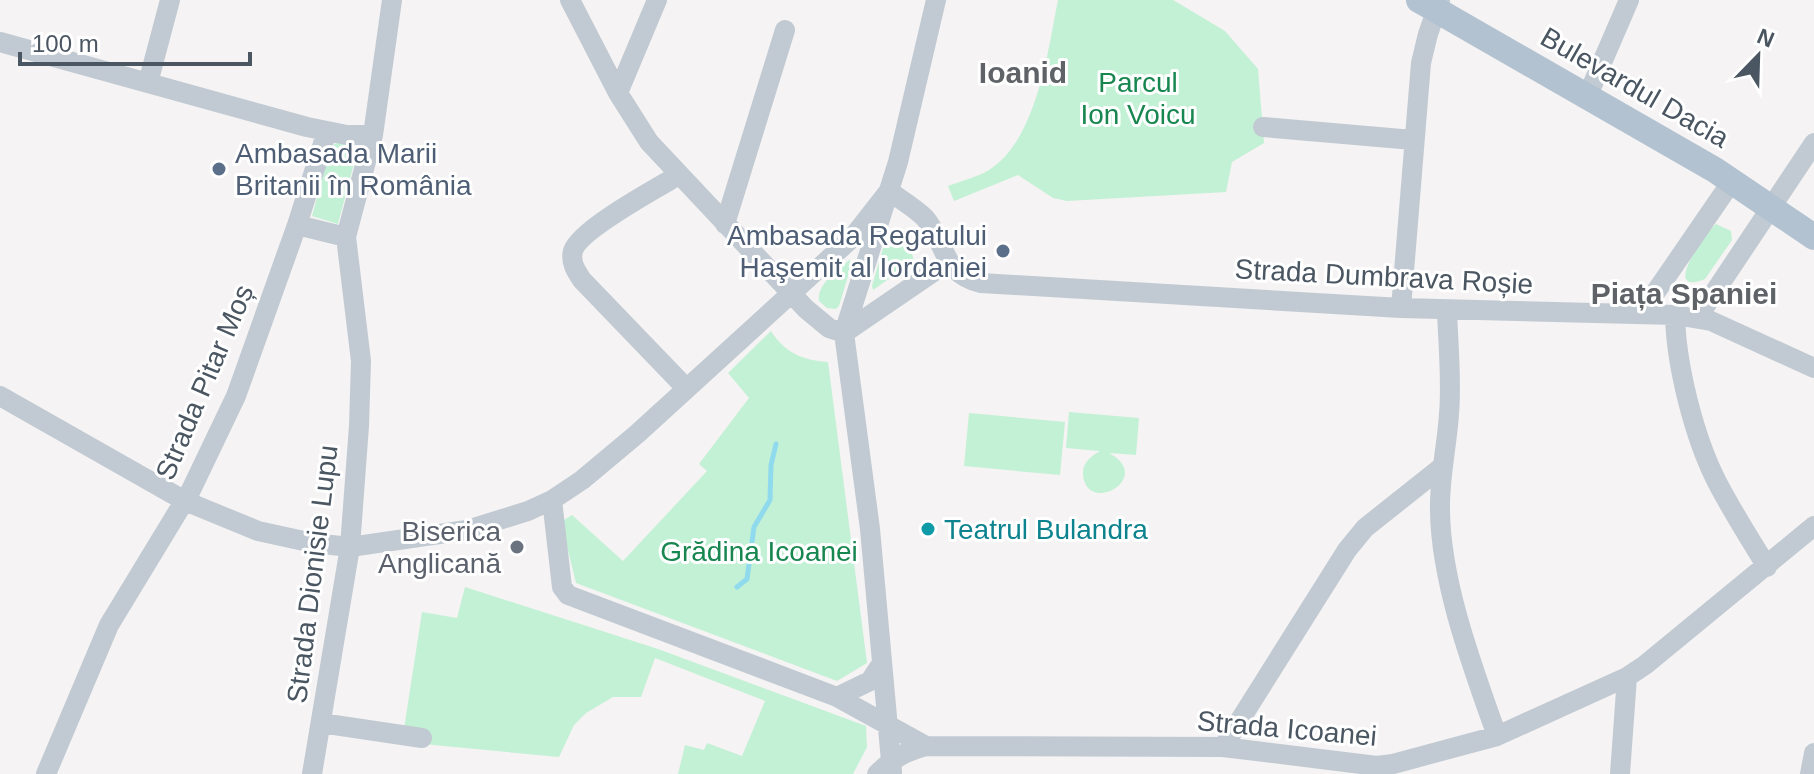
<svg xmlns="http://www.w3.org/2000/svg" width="1814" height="774" viewBox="0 0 1814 774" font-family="Arial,sans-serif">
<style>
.green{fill:#c3f1d5}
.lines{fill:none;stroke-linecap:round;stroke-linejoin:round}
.stream{stroke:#90daee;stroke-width:5}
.minor{stroke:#c1cad2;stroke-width:20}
.major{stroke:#b3c2d1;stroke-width:26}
.service-dot{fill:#5c6f8a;stroke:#fff;stroke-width:3}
.culture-dot{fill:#0f9aa8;stroke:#fff;stroke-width:3}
.worship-dot{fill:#6b7280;stroke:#fff;stroke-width:3}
.labels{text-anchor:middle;stroke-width:6;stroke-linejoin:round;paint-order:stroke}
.park-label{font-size:28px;fill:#17864f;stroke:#fff}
.street-label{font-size:28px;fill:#4a5661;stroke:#fff}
.service-label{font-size:28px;fill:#4e5e75;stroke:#fff;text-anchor:start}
.culture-label{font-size:28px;fill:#0d838f;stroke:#fff;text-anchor:start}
.worship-label{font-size:28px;fill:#5b616d;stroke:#fff;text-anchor:end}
.neighbourhood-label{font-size:30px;font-weight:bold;fill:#5f6368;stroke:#fff}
</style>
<rect width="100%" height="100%" fill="#f5f3f3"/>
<path class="green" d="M1058 0H1173L1225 31 1258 69 1264 143 1232 162 1226 192 1067 201 1053 198 1018 175 954 201 948 186C961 181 978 177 989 170 1037 140 1048 50 1058 0Z
M339 142 354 146 357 152 338 224 312 216 331 146Z
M1716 224 1731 231 1732 240 1705 279C1660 297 1705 233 1716 224Z
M895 237 909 242 914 261 873 290 872 286 886 238Z
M849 260 852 263 839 306 836 309 827 308 819 301C817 283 838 271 849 260Z
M771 331C785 353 802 360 828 362L867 663 837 681 576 583 561 522 572 515 623 561 707 471 699 464 749 398 728 373Z
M1069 412 1139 418 1136 455 1109 453C1155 478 1087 516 1083 475 1082 462 1092 456 1100 451L1066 448Z
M969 413 1065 422 1060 475 964 466Z
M465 587 658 649 866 726 867 747 853 774H678L685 745 704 750 707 743 742 756 765 701 655 658 641 697H613L586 713 574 725 559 757 402 742 422 612 457 618Z"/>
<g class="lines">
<path class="stream" d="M737 587 747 579 754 527 770 500 771 465 776 444"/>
<path class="minor" d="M570 0 618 93 649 142 806 309 829 328 844 333
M0 42 307 127 347 135H373
M148 83 170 0
M618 93 657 0
M1588 95 1629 0
M1263 127 1413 140
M679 175C657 188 579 230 573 251 570 262 576 271 582 280L686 388
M889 191C901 200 915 208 925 218 947 244 941 273 981 283L1401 308 1675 315 1711 321 1814 368
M725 224 785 30
M297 225 346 237
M1401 308 1421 63 1428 34 1440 0
M1447 310C1448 344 1452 380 1449 414 1447 446 1439 479 1440 511 1441 584 1473 668 1497 736
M1642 312 1732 181
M1675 315C1676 365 1694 437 1717 482 1732 511 1750 539 1767 567
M1698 317 1814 143
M844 333 948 262
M0 396 185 501 258 531 313 543 350 547 467 530 528 511 552 500 582 480 637 434 853 237 889 191
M552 500 562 587 568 595 837 697 926 746
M837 697 870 681 882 663
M321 723 422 738
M1223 747 1347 550 1365 528 1443 466
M892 772 870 529 844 333 898 162 936 0
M46 774 109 625 191 490 236 396 297 225 327 131
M312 774 350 547 359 426 361 361 346 237 373 135 392 0
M877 774C892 759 906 751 926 746L1223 747 1377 766 1393 764 1497 736 1627 677 1645 665 1814 526
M1620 774 1627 677
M1810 774 1814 753"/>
<path class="major" d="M1419 0 1715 170 1814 237"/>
</g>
<g class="service-dot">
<circle cx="219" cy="169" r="8"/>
<circle cx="1003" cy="251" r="8"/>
</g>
<circle class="culture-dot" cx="928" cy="529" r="8"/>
<circle class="worship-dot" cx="517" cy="547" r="8"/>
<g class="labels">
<g class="park-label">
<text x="1138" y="92">Parcul<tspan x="1138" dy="32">Ion Voicu</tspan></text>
<text x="759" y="561">Grădina Icoanei</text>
</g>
<g class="street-label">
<text transform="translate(1635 87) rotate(30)" y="10">Bulevardul Dacia</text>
<text transform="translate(1384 276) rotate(3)" y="10">Strada Dumbrava Roșie</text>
<text transform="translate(204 382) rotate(-67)" y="10">Strada Pitar Moș</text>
<text transform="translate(312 574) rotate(-83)" y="10">Strada Dionisie Lupu</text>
<text transform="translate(1287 728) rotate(5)" y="10">Strada Icoanei</text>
</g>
<g class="service-label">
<text x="235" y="163">Ambasada Marii<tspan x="235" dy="32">Britanii în România</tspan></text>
<text x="987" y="245" text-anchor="end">Ambasada Regatului<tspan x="987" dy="32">Haşemit al Iordaniei</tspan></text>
</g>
<g class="culture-label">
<text x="944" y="539">Teatrul Bulandra</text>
</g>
<g class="worship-label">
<text x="501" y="541">Biserica<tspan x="501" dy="32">Anglicană</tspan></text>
</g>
<g class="neighbourhood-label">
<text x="1023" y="83">Ioanid</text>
<text x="1684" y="304">Piața Spaniei</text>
</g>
</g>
<g transform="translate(1758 56) rotate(23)" stroke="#ffffff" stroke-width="6" paint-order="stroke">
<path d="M0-6L14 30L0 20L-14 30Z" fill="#4a5661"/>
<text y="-12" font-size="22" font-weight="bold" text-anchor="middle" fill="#4a5661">N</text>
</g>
<path d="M20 52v12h230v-12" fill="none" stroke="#4a5661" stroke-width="4"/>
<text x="32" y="52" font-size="24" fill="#4a5661" stroke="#ffffff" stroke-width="6" paint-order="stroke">100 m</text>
</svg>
